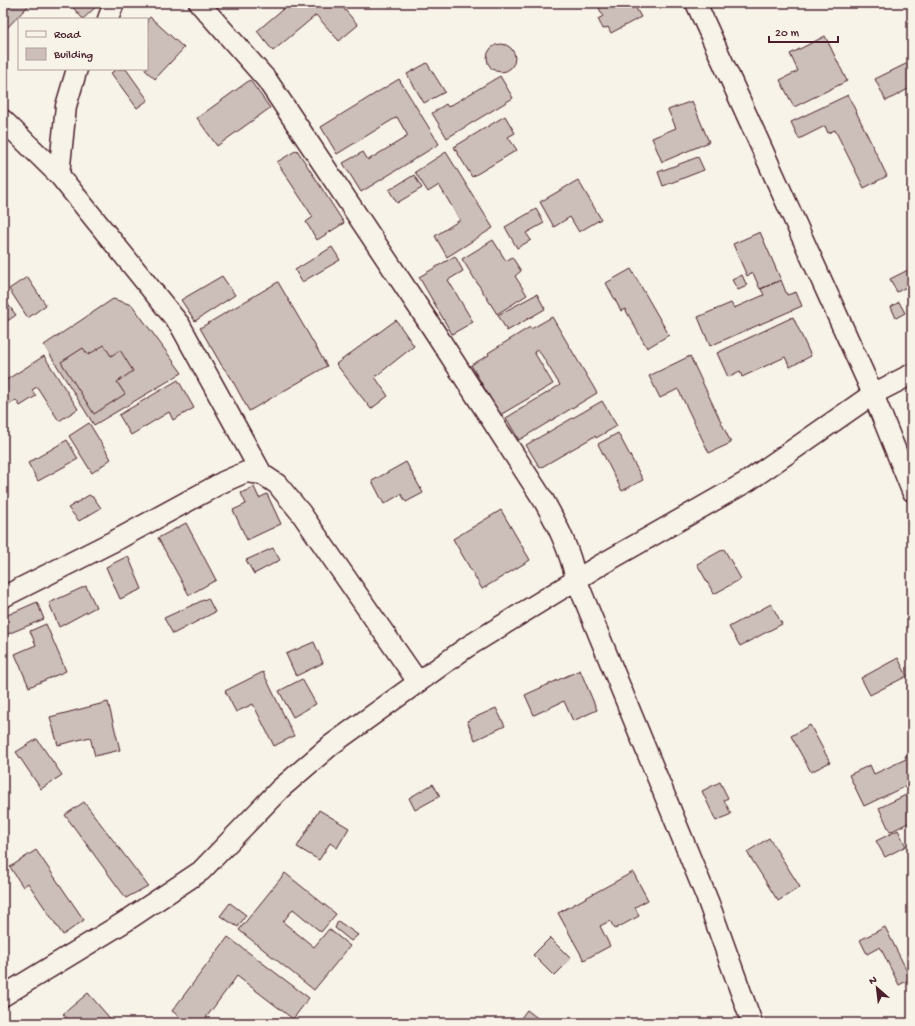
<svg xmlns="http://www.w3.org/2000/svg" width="915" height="1026" viewBox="0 0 915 1026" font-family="'Gochi Hand',sans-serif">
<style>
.building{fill:#ccbfb9;stroke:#4a1f2b}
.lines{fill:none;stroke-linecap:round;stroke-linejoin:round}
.street-casing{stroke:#4a1f2b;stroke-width:23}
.street{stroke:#f7f3e8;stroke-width:20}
</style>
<rect width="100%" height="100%" fill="#f7f3e8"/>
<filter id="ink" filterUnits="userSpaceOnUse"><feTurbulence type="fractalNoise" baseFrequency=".025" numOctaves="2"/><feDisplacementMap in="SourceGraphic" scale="8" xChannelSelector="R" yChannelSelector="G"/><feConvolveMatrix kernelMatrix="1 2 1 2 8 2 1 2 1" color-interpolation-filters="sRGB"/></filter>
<g filter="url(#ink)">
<path class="building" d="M3 3H31L3 32Z
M69 3H100L83 19Z
M290 3H339L358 25 339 41 316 15 273 51 257 31Z
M604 3H633L641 17 611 33 608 27 603 29 598 19 603 16 598 6Z
M843 3H853L845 6Z
M150 17 184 48 155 79 144 69H147V20Z
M825 36 847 81 794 107 780 80 798 71 790 54Z
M487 58a14 14 0 1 1 28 0a14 14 0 1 1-28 0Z
M912 61V87L886 101 875 79Z
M427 63 445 92 424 103 407 74Z
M117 69H126L148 100 137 108 111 73Z
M500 76 513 98 447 138 432 113 446 104 448 107Z
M399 79 439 144 361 192 343 163 363 152 368 160 408 136 397 117 337 154 321 127Z
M250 80 270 108 217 146 197 118Z
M848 95 887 176 864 188 835 130 828 133 825 126 799 139 791 122Z
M692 101 709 142 662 162 652 138 676 128 668 110Z
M505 116 515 133 508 137 517 150 472 177 454 147Z
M297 150 344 223 317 240 306 222 313 217 277 162Z
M446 152 493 228 447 257 435 236 460 220 439 185 428 192 415 172Z
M698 157 704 170 663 186 658 172Z
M414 175 422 188 397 203 389 190Z
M578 180 601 219 579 232 570 217 554 227 540 202Z
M536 209 544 223 526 233 531 240 517 248 505 227Z
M760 232 781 280 760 289 753 273 747 276 733 244Z
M493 240 506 261 512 257 521 271 515 276 527 295 497 314 462 259Z
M332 247 340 260 302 282 295 270Z
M455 256 463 271 448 280 473 322 452 334 419 277Z
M912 268V281L908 283 910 285 897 292 890 279Z
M631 269 669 335 647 348 625 309 621 311 606 283Z
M742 275 747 286 738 290 732 280Z
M222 276 235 295 195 321 181 300Z
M27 277 46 305 28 318 9 289Z
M781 280 787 295 796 292 802 306 710 346 698 317 731 303 734 308 764 295 761 289Z
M278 282 327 366 249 411 230 376 222 366 200 328Z
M537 294 545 309 507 331 498 315Z
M3 298 16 315 3 324Z
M113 299 132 305 182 373 94 425 44 345Z
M899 302 905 313 896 318 891 307Z
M552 317 597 393 519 440 506 418 560 385 538 349 534 352 553 384 500 415 471 365 489 355 488 353 530 327 531 329Z
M793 317 811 356 790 367 785 357 742 377 740 371 728 377 717 353Z
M396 320 414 346 375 377 388 396 371 409 336 364Z
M104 345 111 356 120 350 133 371 117 382 125 394 94 414 61 362 83 348 88 355Z
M44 356 78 409 59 421 37 387 32 390 36 396 20 406 16 400 6 407 3 401V382Z
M690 356 731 443 709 453 678 389 660 398 649 376Z
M178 380 194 408 173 420 169 412 131 435 119 415Z
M602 401 617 426 596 438 595 436 540 468 526 445Z
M89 423 111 459 92 473 69 436Z
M618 433 643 480 622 491 598 444Z
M67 440 78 459 38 481 28 463Z
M406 462 423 493 406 502 401 494 384 504 372 481Z
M254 487 259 498 267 494 281 524 247 540 233 510 246 504 241 493Z
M89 495 94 498 101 508 79 521 68 508Z
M501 510 530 560 482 589 453 539Z
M186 523 216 580 189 595 158 538Z
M273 548 280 560 254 574 246 560Z
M724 549 741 579 714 594 697 564Z
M128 556 142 589 120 599 106 567Z
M86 586 96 607 59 627 49 603Z
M208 598 215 612 173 634 164 618Z
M37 602 44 619 3 636V617Z
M771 604 782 624 740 646 729 627Z
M46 624 66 671 29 687 15 654 36 645 30 631Z
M314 642 323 663 296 676 286 654Z
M898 658 907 676 870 695 861 678Z
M580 670 597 710 573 721 564 701 534 715 525 695Z
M263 672 294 736 274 746 253 704 236 712 225 691Z
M302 679 316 704 293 717 279 691Z
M108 702 120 750 95 756 90 737 58 745 50 717Z
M496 708 505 726 475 740 467 721Z
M810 725 830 762 811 772 791 736Z
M37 739 62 775 41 789 16 752Z
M912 753V783L864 806 849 775 870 765 874 774 906 759 905 756Z
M720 782 728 798 724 800 731 814 716 821 702 791Z
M433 784 440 796 415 810 409 798Z
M912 792V821L890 832 879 808Z
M84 802 148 886 126 898 65 815Z
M319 810 349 828 337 848 330 843 319 860 297 847Z
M898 830 906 846 885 857 876 841Z
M769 838 800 887 778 901 747 852Z
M36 850 84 920 63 935 28 883 23 887 10 867Z
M633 872 648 900 635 907 639 916 615 929 610 921 600 926 610 946 584 960 558 913Z
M285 873 336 914 321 932 293 909 283 922 314 947 329 929 350 946 314 990 239 930Z
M230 903 246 915 238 927 220 916Z
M338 921 358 935 351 941 335 928Z
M885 927 911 979 899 985 880 947 867 954 860 940Z
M228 937 309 998 293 1019 237 976 202 1023H188L172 1011Z
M550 938 571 959 554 976 533 955Z
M88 993 114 1023H71L63 1014Z
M527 1010 544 1023H517Z"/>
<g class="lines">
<defs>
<path id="street" d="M199 3 267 80 429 323 544 501C559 528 569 549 576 579L708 901 752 1023
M696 3 873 394 912 491
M108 19 114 3
M3 120 59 175 180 325 262 474
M59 175 66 106 77 69
M3 597 122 537 223 482 246 472 262 474 277 484 301 513 418 682
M3 996 126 921 201 871 280 789 331 745 467 647 597 567 748 481 873 394 912 374"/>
</defs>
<use href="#street" class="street-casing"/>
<use href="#street" class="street"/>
</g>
</g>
<rect width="915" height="1026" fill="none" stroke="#f7f3e8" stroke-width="16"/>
<rect x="8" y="8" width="899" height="1010" fill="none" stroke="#4a1f2b" stroke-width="1.5" filter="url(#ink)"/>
<rect x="18" y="18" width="130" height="52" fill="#f7f3e8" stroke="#b29e9c"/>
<rect x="26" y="31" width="20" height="6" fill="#f7f3e8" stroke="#b29e9c"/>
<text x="54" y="38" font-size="12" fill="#4a1f2b">Road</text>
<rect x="26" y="48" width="20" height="12" fill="#ccbfb9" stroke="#b29e9c"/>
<text x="54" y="58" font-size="12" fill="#4a1f2b">Building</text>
<g transform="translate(877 988) rotate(332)" stroke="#f7f3e8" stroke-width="3" paint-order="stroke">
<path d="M0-3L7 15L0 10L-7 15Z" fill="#4a1f2b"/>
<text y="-6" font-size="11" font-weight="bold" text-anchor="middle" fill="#4a1f2b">N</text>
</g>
<path d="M769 36v6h69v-6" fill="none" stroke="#4a1f2b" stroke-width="2"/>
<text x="775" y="36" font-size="12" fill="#4a1f2b" stroke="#f7f3e8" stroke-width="3" paint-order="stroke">20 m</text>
</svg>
